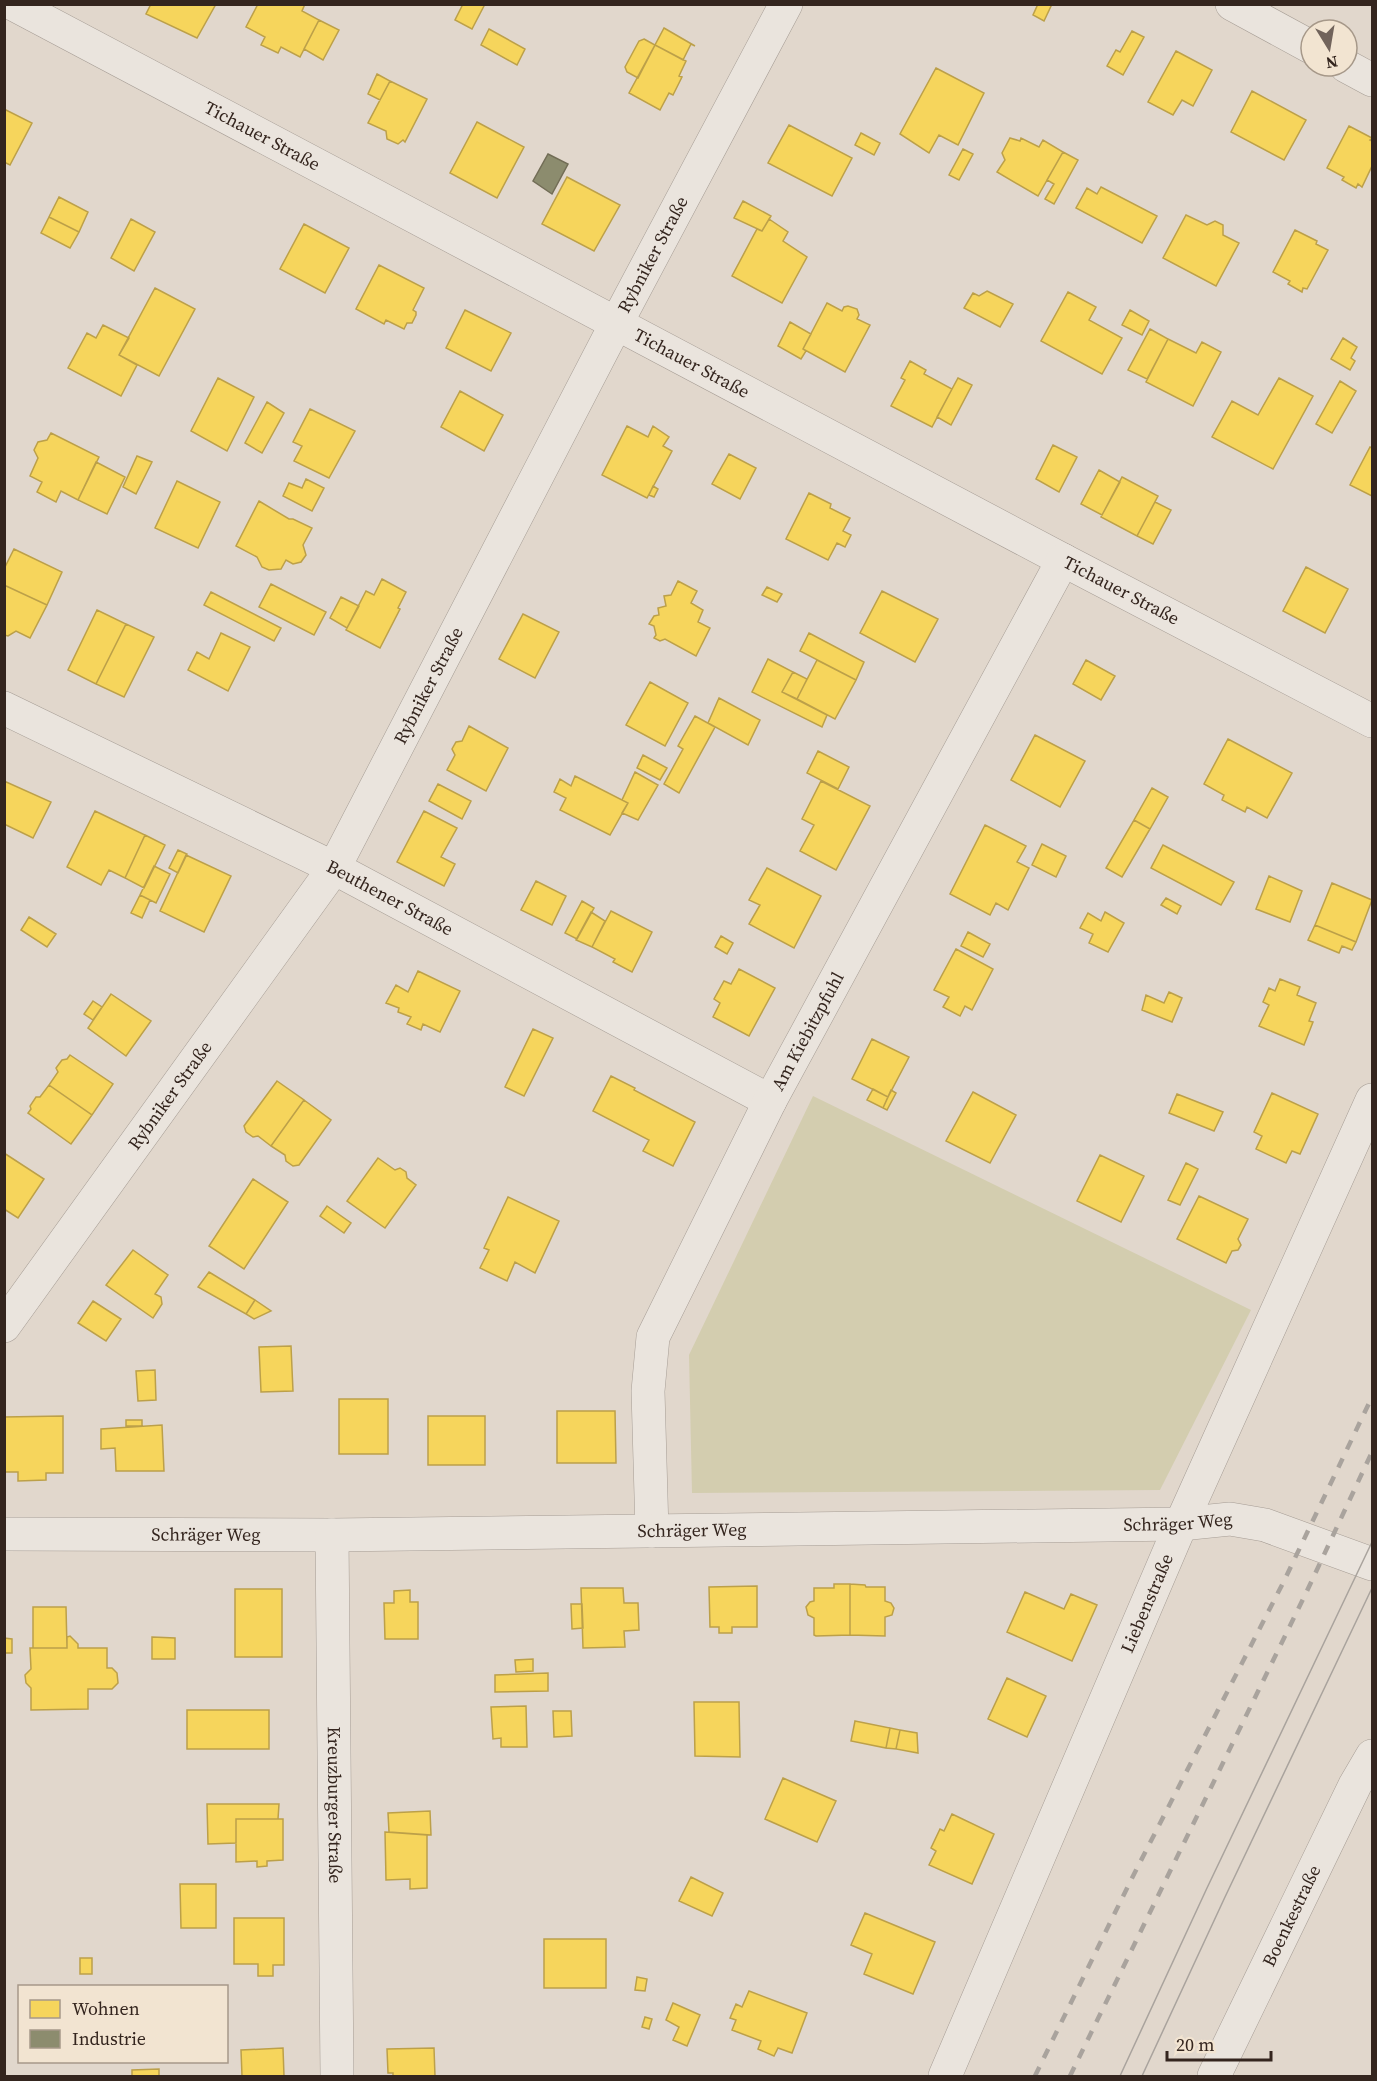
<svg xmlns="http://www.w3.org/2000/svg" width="1377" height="2081" viewBox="0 0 1377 2081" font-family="'Source Serif 4',serif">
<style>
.green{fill:#d3cdaf}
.homes{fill:#f6d55c;stroke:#bca049;stroke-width:1.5}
.industry{fill:#8c8c6e;stroke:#726d56;stroke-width:1.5}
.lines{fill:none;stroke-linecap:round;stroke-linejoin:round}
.minor-casing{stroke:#a69d95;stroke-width:34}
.minor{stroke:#eae4dd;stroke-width:33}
.tram{stroke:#a9a39d;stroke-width:1.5}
.rail{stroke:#a9a39d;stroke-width:4.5;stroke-dasharray:10 10;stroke-linecap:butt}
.labels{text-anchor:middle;stroke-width:6;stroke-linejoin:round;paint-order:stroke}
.street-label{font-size:18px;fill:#34251e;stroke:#f2e4d1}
</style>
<rect width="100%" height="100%" fill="#e1d7cc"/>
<path class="green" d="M813 1096 1251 1310 1160 1490 692 1493 689 1355Z"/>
<path class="homes" d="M151 4H216L197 38 146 14Z
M258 4H305L302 11 319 20 300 57 281 47 278 53 261 45 265 37 246 27Z
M463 4H485L472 29 455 20Z
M1038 4H1052L1044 21 1033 15Z
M319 20 339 30 323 60 304 49Z
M664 28 695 46 691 44 683 60 655 45Z
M489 29 525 49 517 65 481 45Z
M1132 31 1144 37 1123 75 1107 66 1116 50 1120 52Z
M644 39 655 45 638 78 627 72 625 67 639 41Z
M655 45 686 61 679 76 682 77 673 95 669 93 660 110 629 93Z
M1176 51 1212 70 1193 106 1182 100 1173 115 1148 102Z
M936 68 984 93 958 145 939 135 929 153 900 134Z
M377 74 390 81 380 100 368 94Z
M390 81 427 99 405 142 403 140 398 144 387 139 386 131 368 123Z
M1252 91 1306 120 1284 160 1231 132Z
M4 109 32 123 10 165 4 162Z
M477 122 524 147 497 198 450 173Z
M789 125 852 158 832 196 768 163Z
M1349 126 1372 138 1370 140 1372 141V166L1362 187 1358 184 1356 188 1342 180 1344 177 1327 168Z
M861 133 880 143 874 155 855 145Z
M1010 138 1020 141 1021 138 1039 147 1043 140 1063 152 1038 196 997 172 1005 160 1002 153Z
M963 149 973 154 959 180 949 175Z
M1063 152 1078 160 1054 204 1045 199 1054 184 1047 180Z
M567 177 620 205 594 251 542 224Z
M1101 187 1157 216 1142 243 1076 208 1087 188 1097 194Z
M59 197 88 212 79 232 49 217Z
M743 201 771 216 762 231 734 218Z
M1186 215 1207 225 1215 221 1223 225V235L1239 243 1216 286 1163 258Z
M49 217 79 232 70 248 41 233Z
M131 219 155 232 134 271 111 258Z
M769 219 788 232 783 241 807 257 782 303 732 276 757 229 762 231Z
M304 224 349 248 325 293 280 269Z
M1295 230 1317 241 1316 244 1328 250 1307 289 1303 288 1302 292 1288 284 1290 281 1273 272Z
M379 265 424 288 413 310 416 312V315L412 323H407L404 329 386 320 384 324 356 309Z
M155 288 195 309 159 376 119 355Z
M987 291 1013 304 1000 327 964 308 973 293 979 296Z
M1068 292 1096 307 1089 320 1122 338 1102 374 1041 341Z
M827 303 842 311 844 307 848 306 857 309 859 315 857 319 870 325 845 372 803 349Z
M465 310 511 333 491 371 446 348Z
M1130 310 1149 321 1142 335 1122 325Z
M790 322 811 334 803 349 806 351 801 359 778 346Z
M103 325 129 338 119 355 137 365 121 396 68 368 87 333 96 338Z
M1150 329 1168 339 1147 379 1128 370Z
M1343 338 1357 347 1351 358 1355 361 1350 370 1331 359Z
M1168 339 1196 353 1202 342 1221 352 1193 406 1146 382Z
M910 361 926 370 924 374 952 389 932 427 891 406 905 380 901 378Z
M218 378 254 397 227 451 191 431Z
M958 378 972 385 951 425 937 417Z
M1279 378 1313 396 1273 469 1212 437 1232 401 1258 415Z
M1340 381 1356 391 1332 433 1316 424Z
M460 391 503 415 484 451 441 427Z
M267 402 284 413 262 453 245 443Z
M310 409 355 431 329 478 294 461 302 446 293 442Z
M627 426 648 437 653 426 669 437 663 446 672 451 647 498 602 475Z
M51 433 99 457 78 500 61 491 56 502 37 492 42 482 30 476 38 458 34 450 38 442 47 440Z
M1053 445 1077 457 1059 492 1036 479Z
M1370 447 1372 448V496L1350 485Z
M729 454 756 468 740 499 712 484Z
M137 456 152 462 136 494 123 487Z
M96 462 125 477 107 514 78 500Z
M1099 470 1120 482 1102 515 1081 504Z
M1122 477 1158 496 1137 536 1101 517Z
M306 479 324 488 312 511 283 496 289 483 302 488Z
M177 481 220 502 198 548 155 528Z
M653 486 658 489 654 497 649 495Z
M809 493 831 504 830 508 850 518 843 531 851 535 845 547 837 543 828 560 786 539Z
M259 501 289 519H293L312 528 303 545 306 555 301 562 293 564 286 560 281 569 269 570 262 567 257 557 236 546Z
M1155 502 1171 510 1153 544 1137 536Z
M14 549 62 572 47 605 4 585V569Z
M1306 567 1348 589 1325 633 1283 611Z
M382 579 406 592 398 608 400 609 380 648 346 630 366 591 374 595Z
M678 581 697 591 691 603 703 610 698 622 710 628 696 656 665 639 660 641 654 638 656 635 654 626 649 624 654 616 659 615 658 608 666 606 664 596 671 595Z
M271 584 326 612 314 635 259 607Z
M4 585 47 605 30 638 16 631 8 636 4 635Z
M767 587 782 594 777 602 762 595Z
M882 591 938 619 915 662 860 633Z
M211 592 281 628 274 641 204 605Z
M341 597 359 606 347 628 330 618Z
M97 610 126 624 96 684 68 670Z
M523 614 559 632 535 678 499 659Z
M126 624 154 637 124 697 96 684Z
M221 633 250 647 228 691 188 670 197 652 209 659Z
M809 633 864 662 856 680 800 651Z
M768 659 793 672 782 692 827 715 822 727 752 692Z
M817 660 856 680 835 719 797 699Z
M1086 660 1115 676 1101 700 1073 684Z
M793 672 807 679 797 699 782 692Z
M650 682 688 703 665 746 626 725Z
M719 698 760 720 748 745 708 723Z
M695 716 715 727 679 793 664 784 683 749 678 746Z
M469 726 508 748 486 791 447 770 455 755 452 749 456 742 462 741Z
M1035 735 1085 761 1060 807 1011 780Z
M1228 739 1292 773 1267 818 1247 807 1245 812 1222 800 1224 795 1204 784Z
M818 751 849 767 838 789 807 773Z
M643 755 667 768 660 780 637 768Z
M635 772 658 785 638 820 622 813 628 803 622 800Z
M575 776 628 803 610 835 560 810 566 798 554 792 560 779 571 786Z
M4 781 51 802 33 838 4 824Z
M821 781 870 806 836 870 800 851 814 825 802 819Z
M438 784 471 801 462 819 429 801Z
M1152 788 1168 797 1150 829 1134 820Z
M95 811 145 835 125 878 109 870 101 885 67 867Z
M424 811 457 828 441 857 455 864 444 886 397 862Z
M1134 820 1150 829 1122 877 1106 868Z
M985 825 1026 846 1017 862 1029 868 1008 910 996 903 990 915 950 894Z
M145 835 165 845 144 888 125 878Z
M1042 844 1066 856 1056 877 1032 865Z
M1163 845 1234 882 1221 905 1151 868Z
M178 850 187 854 178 873 169 868Z
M186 855 231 876 204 932 160 911Z
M154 866 170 874 156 903 140 895Z
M767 868 821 896 794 948 749 924 760 905 749 900Z
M1269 876 1302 891 1290 922 1256 909Z
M536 881 566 896 552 925 521 910Z
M1332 883 1372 900 1356 942 1315 925Z
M140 895 150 900 142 918 131 913Z
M1166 898 1181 906 1177 914 1161 905Z
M582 901 594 908 577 939 565 933Z
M611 911 652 932 632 972 613 962 615 959 592 947Z
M591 912 605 921 592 947 576 940Z
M1105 912 1124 923 1108 952 1089 943 1093 934 1080 928 1088 913 1101 921Z
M29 917 56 934 47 947 21 930Z
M1315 925 1356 942 1352 950 1342 946 1339 953 1308 940Z
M968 932 990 944 983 957 961 946Z
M721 936 733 943 727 954 715 947Z
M956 949 993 969 972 1010 965 1006 960 1016 943 1007 949 997 934 990Z
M739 969 775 988 749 1036 713 1017 720 1003 714 999 724 981 731 984Z
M418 971 460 991 440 1032 423 1024 421 1030 407 1024 411 1017 398 1012 399 1008 386 1003 396 985 408 992Z
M1280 979 1300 987 1297 995 1316 1003 1309 1021 1313 1022 1304 1045 1259 1026 1269 1005 1263 1002 1269 988 1275 991Z
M1169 992 1182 998 1172 1022 1142 1010 1146 995 1164 1003Z
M111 994 151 1021 126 1056 88 1028Z
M93 1001 102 1007 93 1020 84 1014Z
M533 1029 553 1038 524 1096 505 1087Z
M872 1039 909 1057 888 1097 852 1079Z
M70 1055 113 1084 92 1115 49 1085 58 1072 56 1068 62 1060 67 1059Z
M611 1076 635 1088 634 1090 695 1122 673 1166 643 1151 649 1140 593 1111Z
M277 1081 304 1100 271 1146 258 1136 253 1137 246 1132 244 1126Z
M49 1085 92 1115 71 1144 28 1113 31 1109 30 1106 36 1097H40Z
M873 1089 888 1097 883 1108 867 1100Z
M891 1090 896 1093 887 1110 883 1108Z
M973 1092 1016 1115 990 1163 946 1141Z
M1272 1093 1318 1114 1300 1154 1292 1151 1286 1163 1256 1149 1262 1136 1254 1132Z
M1177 1094 1223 1112 1214 1131 1169 1113Z
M304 1100 331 1120 299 1165 293 1166 286 1161 285 1155 271 1146Z
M4 1153 44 1179 18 1218 4 1209Z
M1100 1155 1144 1176 1121 1222 1077 1201Z
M378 1158 395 1170 400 1168 406 1172 407 1178 416 1185 385 1228 347 1201Z
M1186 1163 1198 1169 1180 1205 1168 1200Z
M253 1179 288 1202 244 1269 209 1246Z
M1199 1196 1248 1219 1238 1239 1241 1245 1238 1250 1232 1251 1226 1263 1177 1239Z
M508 1197 559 1221 535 1273 515 1262 507 1281 480 1268 489 1250 484 1248Z
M327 1206 351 1223 344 1233 320 1216Z
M133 1250 168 1275 155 1294 161 1297 162 1304 153 1318 106 1285Z
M209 1272 255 1300 246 1314 198 1287Z
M255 1300 271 1311 254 1319 246 1314Z
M93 1301 121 1319 106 1341 78 1323Z
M291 1346 293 1391 261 1392 259 1347Z
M155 1370 156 1400 138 1401 136 1371Z
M339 1399H388V1454H339Z
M557 1411H615L616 1463H557Z
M63 1416V1473H46V1480L18 1481V1472H4V1417Z
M428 1416H485V1465H428Z
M126 1420H142V1426H126Z
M162 1425 164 1471H116L115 1448 101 1449V1429Z
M834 1584H850V1635L816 1636 814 1635V1618L808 1615 806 1607 810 1602 814 1601V1588H834Z
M850 1584 865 1585 866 1587H885V1601L891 1603 894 1608 892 1615 885 1617V1636L850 1635Z
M757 1586V1627H732V1633H719V1627H710L709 1587Z
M581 1588H623L624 1603H638L639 1630 624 1631 625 1647 583 1648Z
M235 1589H282V1657H235Z
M410 1590V1602H418V1639H385L384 1603H394V1591Z
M1025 1592 1064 1609 1071 1594 1097 1605 1072 1661 1007 1632Z
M571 1604H582L583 1628 572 1629Z
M33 1607H66L67 1648H33Z
M70 1636 78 1644V1648H107V1668H112L117 1673 118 1683 112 1689H88V1709L31 1710V1688L26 1683 25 1675 31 1669 30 1648H67V1637Z
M152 1637 175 1638V1659H152Z
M4 1638 12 1639V1653H4Z
M533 1659V1671L516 1672 515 1660Z
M548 1673V1691L495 1692V1675Z
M1007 1678 1046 1696 1027 1737 988 1719Z
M694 1702H739L740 1757 695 1756Z
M526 1706 527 1747H501V1738L493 1739 491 1707Z
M187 1710H269V1749H187Z
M553 1711H571L572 1736 554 1737Z
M855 1721 890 1728 886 1748 851 1741Z
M890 1728 900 1730 896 1749 886 1748Z
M900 1730 917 1733 918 1753 896 1749Z
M783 1778 836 1801 817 1842 765 1819Z
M207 1804H279L278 1819H236V1843L208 1844Z
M430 1811 431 1835 389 1832 388 1813Z
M952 1814 994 1834 972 1884 929 1865 936 1851 931 1848 940 1829 944 1831Z
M236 1819H283V1860L267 1861V1866L257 1867V1861L236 1862Z
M385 1832 427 1835V1888L410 1889V1879L386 1880Z
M691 1877 723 1893 712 1916 679 1901Z
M180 1884H216V1928H181Z
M865 1913 935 1942 913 1994 864 1974 872 1954 851 1945Z
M234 1918H284V1965H273V1976H258V1964H234Z
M544 1939H606V1988H544Z
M80 1958H92V1974H80Z
M637 1977 647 1979 645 1991 635 1990Z
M749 1991 807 2013 792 2053 778 2048 774 2056 758 2049 761 2041 732 2030 736 2020 730 2018 736 2004 742 2007Z
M673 2003 700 2015 687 2046 673 2040 679 2027 666 2020Z
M645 2017 652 2019 649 2029 642 2027Z
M283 2048 284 2076H242L241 2050Z
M434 2048 435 2076H393V2073H388L387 2049Z
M159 2069V2076H132V2070Z"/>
<path class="industry" d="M548 154 568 164 552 194 533 181Z"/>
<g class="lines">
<defs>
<g id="minor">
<path id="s1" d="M13 4 1063 560 1372 721"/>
<path d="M1232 4 1311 47"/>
<path d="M1346 66 1372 80"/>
<path id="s2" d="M4 708 334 868 770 1101"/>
<path id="s3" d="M4 1326 334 868 616 324 786 4"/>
<path id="s4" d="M652 1531 648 1391 653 1337 770 1101 1063 560"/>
<path id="s5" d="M4 1534 332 1535 1181 1524 1230 1519 1265 1525 1372 1564"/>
<path id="s6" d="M332 1535 337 2076"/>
<path id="s7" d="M945 2076 1181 1524 1372 1100"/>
<path id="s8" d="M1214 2076 1355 1785 1372 1756"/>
</g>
</defs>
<use href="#minor" class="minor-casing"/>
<use href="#minor" class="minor"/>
<path class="tram" d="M1120 2076 1207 1888 1372 1542
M1142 2076 1225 1897 1372 1588"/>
<path class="rail" d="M1035 2076 1131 1880 1284 1581 1372 1397
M1070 2076 1307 1591 1372 1452"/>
</g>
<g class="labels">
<g class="street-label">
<text dy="6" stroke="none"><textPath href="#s1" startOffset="282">Tichauer Straße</textPath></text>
<text dy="6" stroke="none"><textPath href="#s3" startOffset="1256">Rybniker Straße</textPath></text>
<text dy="6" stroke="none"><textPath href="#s1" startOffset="768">Tichauer Straße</textPath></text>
<text dy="6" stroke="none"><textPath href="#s1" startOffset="1254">Tichauer Straße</textPath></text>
<text dy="6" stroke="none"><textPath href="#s3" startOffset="770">Rybniker Straße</textPath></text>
<text dy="6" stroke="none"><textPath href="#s2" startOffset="430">Beuthener Straße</textPath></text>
<text dy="6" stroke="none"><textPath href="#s4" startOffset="537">Am Kiebitzpfuhl</textPath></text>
<text dy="6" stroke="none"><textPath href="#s3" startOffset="284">Rybniker Straße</textPath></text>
<text dy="6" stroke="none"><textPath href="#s5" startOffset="1174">Schräger Weg</textPath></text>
<text dy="6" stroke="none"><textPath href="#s5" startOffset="688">Schräger Weg</textPath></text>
<text dy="6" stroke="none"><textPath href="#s5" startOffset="202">Schräger Weg</textPath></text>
<text dy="6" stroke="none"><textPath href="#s7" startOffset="514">Liebenstraße</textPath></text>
<text dy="6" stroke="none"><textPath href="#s6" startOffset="270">Kreuzburger Straße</textPath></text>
<text dy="6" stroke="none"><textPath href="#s8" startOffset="178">Boenkestraße</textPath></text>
</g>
</g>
<rect width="1377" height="2081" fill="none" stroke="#34251e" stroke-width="12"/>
<rect x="18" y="1985" width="210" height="78" fill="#f2e4d1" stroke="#a69889" stroke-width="1.5"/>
<rect x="30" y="2000" width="30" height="18" fill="#f6d55c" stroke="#a69889" stroke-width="1.5"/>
<text x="72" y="2015" font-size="18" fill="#34251e">Wohnen</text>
<rect x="30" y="2030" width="30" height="18" fill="#8c8c6e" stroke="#a69889" stroke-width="1.5"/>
<text x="72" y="2045" font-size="18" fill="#34251e">Industrie</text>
<g transform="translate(1329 48) rotate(169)"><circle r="28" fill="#f2e4d1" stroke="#a69889" stroke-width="1.5"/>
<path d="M0-4.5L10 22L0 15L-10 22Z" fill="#71635b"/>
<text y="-9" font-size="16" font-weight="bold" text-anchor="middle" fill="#34251e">N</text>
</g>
<path d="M1167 2051v9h104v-9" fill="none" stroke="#34251e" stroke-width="3"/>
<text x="1176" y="2051" font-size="18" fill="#34251e" stroke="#f2e4d1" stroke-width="4.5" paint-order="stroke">20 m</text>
</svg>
